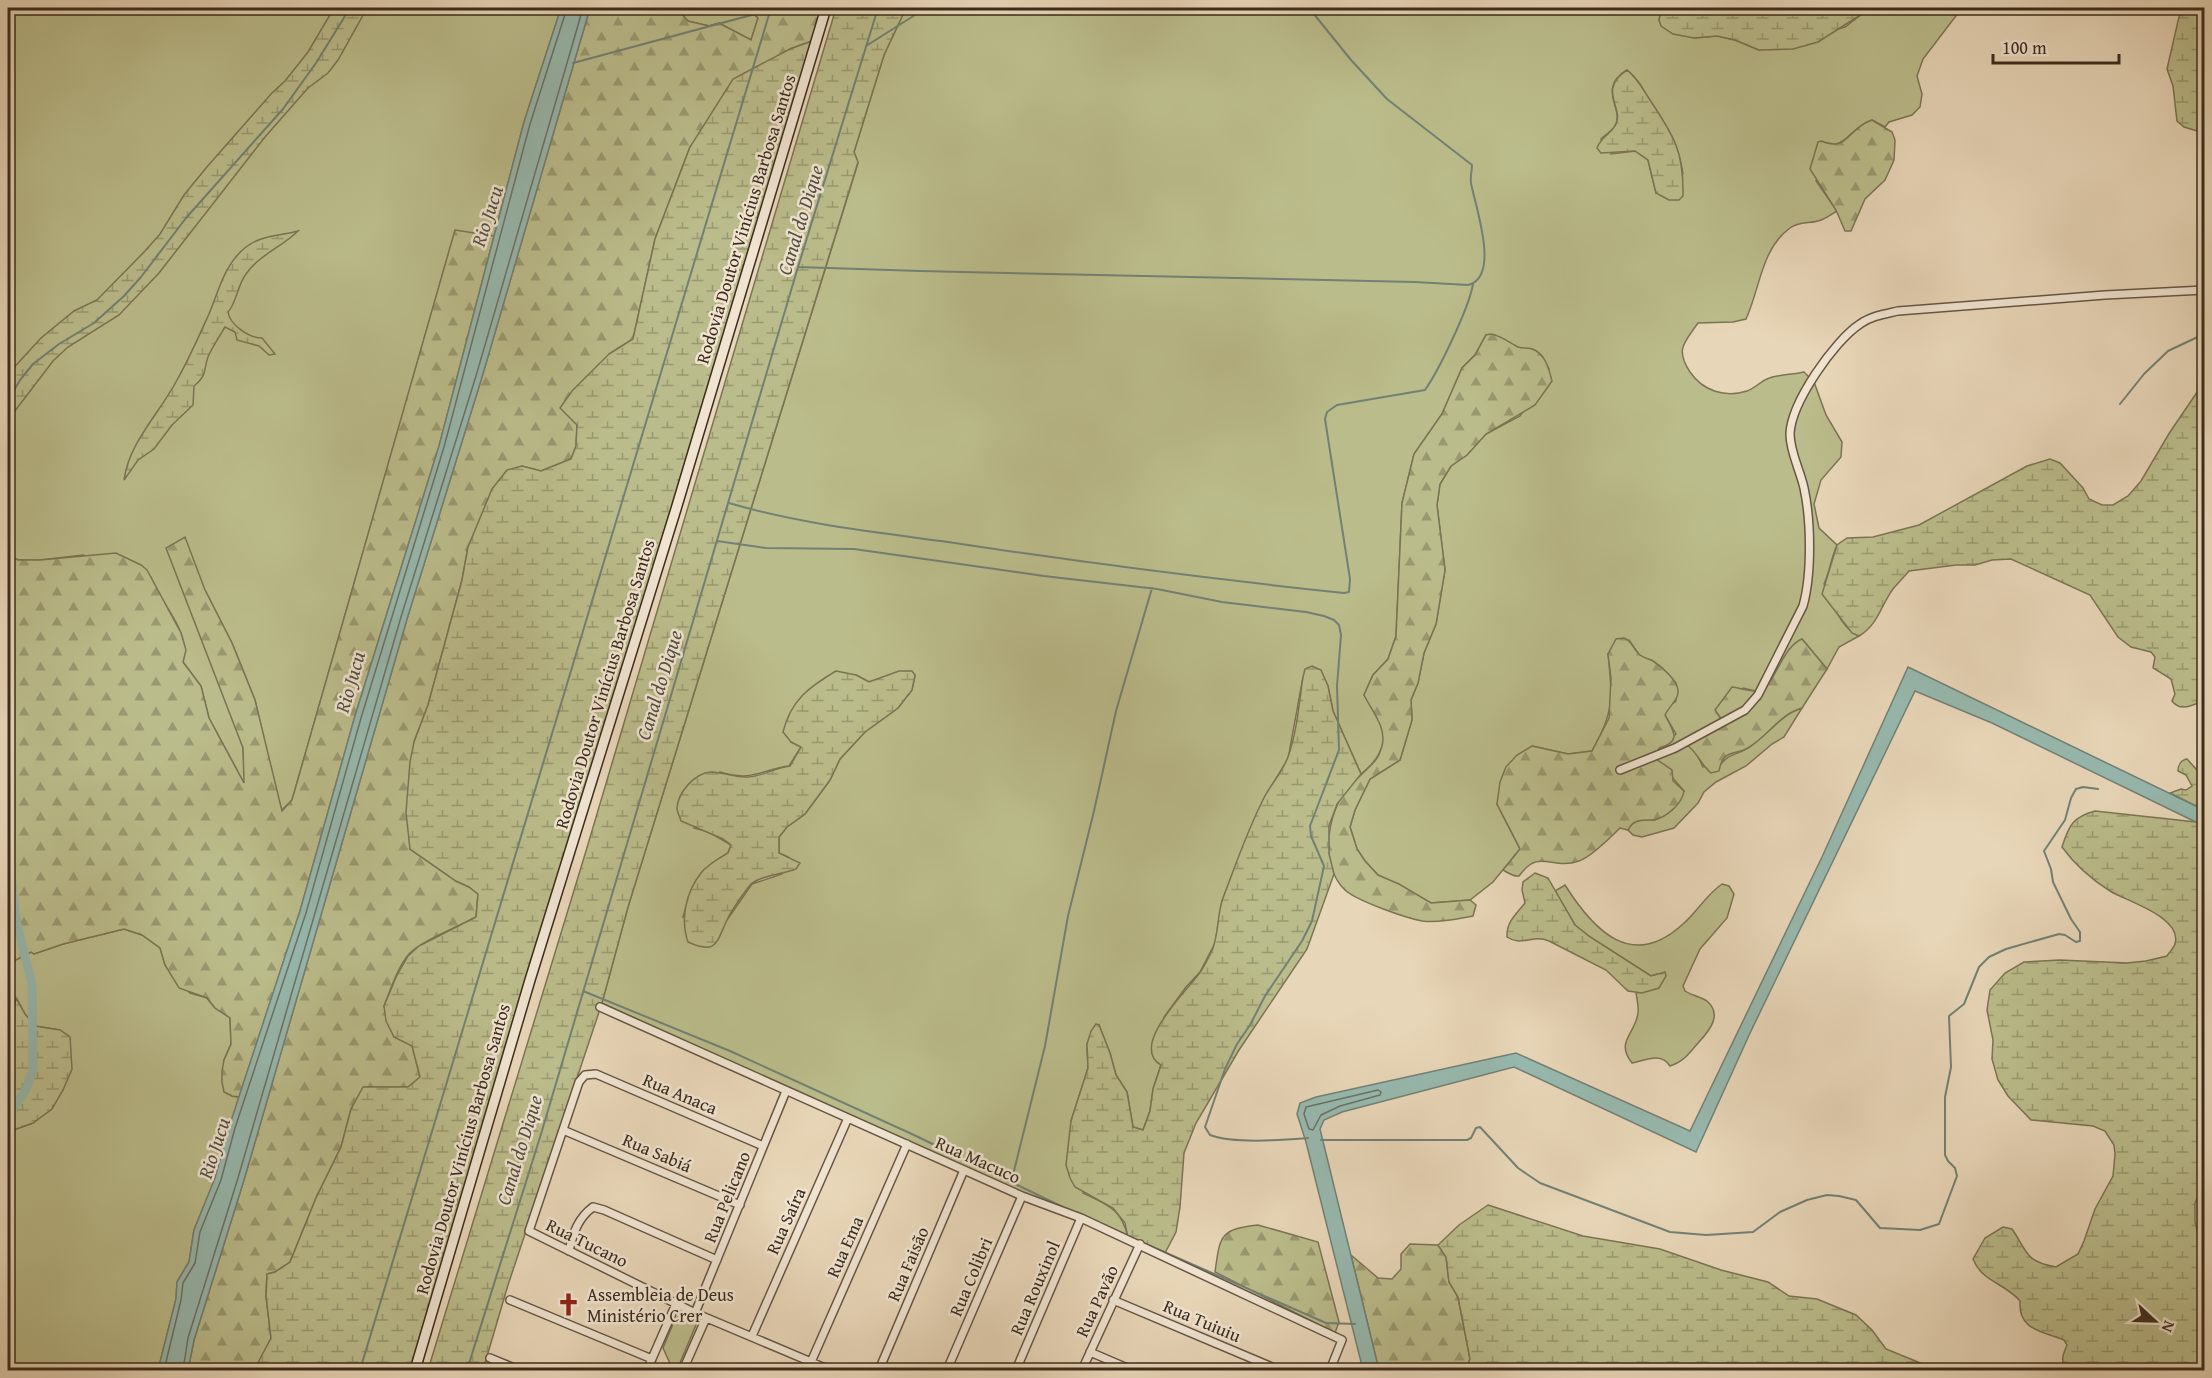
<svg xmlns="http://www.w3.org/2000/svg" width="2212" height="1378" viewBox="0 0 2212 1378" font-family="'Gentium Book Plus',serif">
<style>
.grass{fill:#bbbc8b;stroke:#7b7454;stroke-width:1.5;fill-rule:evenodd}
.forest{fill:url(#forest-firs);stroke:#7b7454;stroke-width:1.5}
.wetland{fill:url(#wetland-marsh);stroke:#7b7454;stroke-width:1.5}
.water{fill:#97b9af;stroke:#728175;stroke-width:1.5}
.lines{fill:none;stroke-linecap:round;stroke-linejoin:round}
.shore{stroke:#697266;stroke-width:1.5}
.stream{stroke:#728175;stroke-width:2}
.canal{stroke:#97b9af;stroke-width:9}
.minor-casing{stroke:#665644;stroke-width:10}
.secondary-casing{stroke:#3b2c1d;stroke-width:12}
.minor{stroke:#f0e4d1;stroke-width:7}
.secondary{stroke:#f0e4d1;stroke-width:9}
.labels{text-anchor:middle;stroke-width:5;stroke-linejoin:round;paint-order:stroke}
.street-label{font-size:18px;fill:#3b2c1d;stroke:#f0e4d1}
.poi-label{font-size:18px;fill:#3b2c1d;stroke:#f0e4d1;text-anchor:start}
.water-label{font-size:20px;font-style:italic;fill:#524f42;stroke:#f0e4d1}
</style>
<defs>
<pattern id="forest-firs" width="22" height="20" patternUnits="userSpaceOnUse" patternTransform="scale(1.5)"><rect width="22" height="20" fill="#bbbc8b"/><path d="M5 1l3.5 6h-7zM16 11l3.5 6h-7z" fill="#999971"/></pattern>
<pattern id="wetland-marsh" width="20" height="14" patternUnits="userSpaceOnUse" patternTransform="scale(1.5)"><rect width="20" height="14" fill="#bbbc8b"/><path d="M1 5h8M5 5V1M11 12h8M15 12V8" fill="none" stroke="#999971"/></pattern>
</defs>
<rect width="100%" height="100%" fill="#e8d6b8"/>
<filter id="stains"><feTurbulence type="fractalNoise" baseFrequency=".00333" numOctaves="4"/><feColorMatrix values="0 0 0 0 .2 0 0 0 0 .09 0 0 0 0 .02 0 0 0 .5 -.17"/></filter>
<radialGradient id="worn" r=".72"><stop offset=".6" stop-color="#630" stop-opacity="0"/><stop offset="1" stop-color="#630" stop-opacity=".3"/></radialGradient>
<path class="grass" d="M8 8H561L524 122 494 236 455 231 292 800 281 811 255 700 232 643 205 590 243 748 245 785 209 718 201 686 183 662C191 629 161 606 151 577L83 555 40 560H18L8 555Z
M688 8H747L758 18 751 40 719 23 709 26 688 21 680 12Z
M906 8H1662L1659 20 1694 38 1717 36 1735 40 1759 50 1845 27 1862 14 1866 8H1962L1923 59 1917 76 1922 94 1920 107 1912 115 1889 122 1885 127 1872 120C1855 126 1848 142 1833 146L1816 181 1837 211C1832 214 1826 218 1821 220 1812 224 1799 221 1790 228 1761 249 1760 289 1746 319L1733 322 1698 323C1684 343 1675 349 1690 372 1703 391 1725 398 1747 391 1755 388 1760 382 1767 379 1778 374 1793 375 1804 372L1814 382 1826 415 1842 442 1841 457 1821 480 1814 504 1819 528 1837 545C1831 558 1830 571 1824 584 1833 602 1839 627 1859 636L1839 647 1827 669 1802 639 1767 685 1756 691 1743 688 1716 712 1723 721 1688 744 1695 750 1703 767 1720 765C1730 752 1736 756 1748 748 1767 736 1781 714 1802 708L1784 737 1772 744 1746 766 1716 782 1704 792 1698 803 1674 828 1642 837 1633 835 1628 830C1632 819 1644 819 1655 820L1684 791 1656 759 1659 748 1676 734 1665 715 1669 706 1676 701V683L1654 662 1640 656 1629 640 1608 654C1613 697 1614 713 1592 751L1568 754 1533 746 1497 804 1520 849 1493 882 1470 900 1431 903 1378 875 1365 861 1357 849 1350 827 1355 810 1370 779 1400 760 1412 720 1411 700 1418 683 1424 653 1436 624 1445 570 1437 505 1440 484 1451 466 1467 455 1486 434 1520 416 1549 369 1542 356 1532 349H1521L1486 335 1475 355 1462 368 1442 414 1414 454 1402 503 1396 636 1388 659 1373 675 1364 695C1370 706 1380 718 1383 729 1387 748 1374 764 1361 774L1333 711 1328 686 1321 671 1303 677 1288 759 1264 798 1243 847 1222 901 1215 943 1200 972 1186 987 1164 1017 1161 1065 1153 1089 1150 1111 1143 1130 1133 1127 1127 1092 1116 1075 1110 1053 1099 1025 1087 1044 1088 1068 1071 1121V1139L1083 1193C1108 1205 1122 1209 1128 1238L1066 1215 602 1003 628 907 858 163 854 152 884 55ZM1627 70C1637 78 1641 85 1647 96 1665 127 1677 135 1683 174L1656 193 1648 160 1635 151 1611 154 1601 139C1605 135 1612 131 1615 126 1625 109 1596 89 1627 70ZM856 675 869 682 884 677 915 676 912 690 898 708 865 732 840 759 830 780 805 814 787 827 779 837V853L788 857 782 874 752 884 727 920 683 917C692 884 697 871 728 853L731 845 709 832 694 828 720 772C753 782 760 770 789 766L801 747 791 742Z
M1722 884 1729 886 1734 894 1727 918 1700 949 1683 986 1685 991C1691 995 1701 997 1707 1001 1723 1015 1709 1031 1699 1042 1690 1052 1684 1062 1670 1066 1661 1052 1646 1060 1632 1063 1615 1041 1635 1035 1638 1013 1639 1006 1637 1000 1636 993L1659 988 1657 974 1651 976 1590 937 1575 925 1555 891 1565 885C1594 931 1632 971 1683 924 1697 912 1706 895 1722 884Z
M8 916 13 961 31 952 34 954 63 944 124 929 142 935 160 948 165 965 190 993 207 998 215 1008 230 1017 231 1044 224 1060 232 1096 239 1097 215 1179 194 1230 189 1262 177 1282 176 1299 158 1370H8V1132L33 1123 60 1030 35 1026 25 1014 17 999 8 1040Z
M683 1313 693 1316 696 1325 677 1370H673L663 1348 675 1319Z"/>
<path class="forest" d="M590 8H688L680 12 688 21 709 26 719 23 751 40 758 18 747 8H822L812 41 790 49 690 147 655 239 633 339 609 354 577 425 576 446 571 459 541 471 522 466 468 547 462 580 428 705 414 742 410 849 456 881 469 887 478 894 476 917C458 927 423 940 409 954 397 968 391 989 384 1006L394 1037 412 1045 420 1077 408 1087H364L351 1109 341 1147 316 1198 290 1262 275 1272 267 1274 266 1296 271 1338 258 1367 254 1370H188L194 1340 244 1180 407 619 482 377Z
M1872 120 1892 132 1895 140 1894 160 1885 180 1865 199 1851 231H1845L1836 210 1810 169 1818 142 1821 141C1849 152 1846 129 1872 120Z
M455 230 494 236 439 446 355 716 300 911 239 1097 232 1096 224 1092 222 1082V1071L224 1060 231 1044 230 1018 215 1008 207 998 179 988 165 965 160 948 142 935 124 929 63 944 34 954 31 952 12 962 8 916V555L18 560H40L116 553 141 565 147 570 181 633 186 650 183 662 201 686 209 718 244 783 243 748 166 548 185 537 205 590 232 643 255 700 282 811 292 800Z
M1491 334C1502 336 1508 342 1518 347 1523 349 1527 347 1532 349 1545 353 1549 369 1552 381L1535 405 1486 434 1467 455 1451 466 1440 484 1437 505 1445 570 1436 624 1424 653 1418 683 1411 700 1412 720 1400 760 1370 779 1355 810 1350 827 1357 849 1365 861 1378 875 1399 884 1431 903 1470 900 1476 905 1473 916C1457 919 1438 923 1422 921 1406 918 1357 901 1345 890 1324 870 1326 832 1336 808 1340 797 1352 783 1361 775 1371 764 1378 762 1382 746 1387 728 1372 711 1364 695L1373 675 1388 659 1396 636 1402 503 1414 454 1442 414 1462 368 1475 355 1486 335Z
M1624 638C1633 641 1633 650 1640 655 1644 658 1649 659 1653 661 1661 666 1677 680 1678 690 1679 700 1669 706 1665 715 1673 731 1683 741 1659 748L1656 759 1672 770 1673 781 1684 791C1682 804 1666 818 1653 820 1642 820 1633 819 1628 830L1620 828C1611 837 1591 857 1579 861 1551 871 1540 847 1519 876 1514 877 1508 873 1503 870L1520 849 1497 804 1500 782 1506 767 1517 755 1532 746 1568 754 1592 751 1609 718 1611 678 1608 654 1616 639Z
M1802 639 1827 669 1802 708C1779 714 1767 738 1746 749 1740 752 1733 752 1728 755 1722 758 1720 765 1719 771L1711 773C1701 765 1698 753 1687 745L1723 721 1715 710 1732 687C1739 688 1749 691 1756 691 1776 688 1780 648 1802 639Z
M1258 1225 1318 1242 1339 1322 1335 1333 1215 1272C1220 1237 1219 1229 1258 1225Z
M1410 1244 1438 1245 1446 1257 1449 1282 1458 1297 1470 1359 1466 1370H1379L1351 1255 1378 1278 1392 1279 1401 1269V1254Z"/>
<path class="wetland" d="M334 8H367L338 60 328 73 308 88 265 137 159 273 119 315 68 347 53 361 8 420V374L41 338 74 311 97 300 145 251 160 234 184 195 206 168 272 93 285 81 308 52Z
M836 8H906L884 55 854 152 858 162 628 907 602 1003 508 1285 483 1370H428L586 851Z
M1662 8H1866L1862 14 1818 42 1793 49 1759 50 1735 40 1717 36 1694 38 1673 34 1661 26 1659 20Z
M2181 8H2204V133L2184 127 2177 121 2173 86 2167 69Z
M812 41 413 1370H254L271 1338 266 1296 267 1274 275 1272 290 1262 316 1198 341 1147 351 1109 363 1087H408L420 1077 412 1046 394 1037 386 1021 384 1006 397 975 408 956 419 946 476 917 478 894 469 887 456 881 410 849 406 812 410 762 414 742 428 705 462 580 468 547 492 489 507 470 522 466 541 471 571 459 576 446 577 425 560 408 572 391 609 354 633 339 655 239 690 147 733 79 790 49Z
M1627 70C1638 79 1642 88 1650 100 1674 136 1684 152 1683 196L1679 200H1669L1656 193 1648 160 1635 151 1601 153 1597 148C1602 135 1610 135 1615 126 1626 109 1596 90 1627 70Z
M298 231C282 247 259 255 246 274 237 286 237 302 228 312 230 325 249 338 262 338L275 354 269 355 259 346 237 340 235 332 225 327C222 332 210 351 208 357 203 371 208 374 194 386L193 405 172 425 154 449 138 460 124 480C129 442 160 413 177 380 189 359 199 336 209 314 219 290 225 263 246 247 261 235 280 236 298 231Z
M2204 382V701C2194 704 2181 713 2172 701L2175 694 2171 679 2153 668 2155 657 2151 652 2131 647 2118 637 2090 595 2011 559 1992 560 1975 565H1956L1909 571C1904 577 1898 583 1893 589 1881 605 1878 625 1859 636L1852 633 1822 594 1837 545 1847 538 1873 537 1919 525 2027 466 2050 459 2060 463 2083 488 2089 499 2102 505H2113L2128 496 2141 481 2170 432Z
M1312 666 1321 670 1328 686 1333 711 1361 774 1337 804 1329 826V854L1334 874 1307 949 1239 1050 1196 1123 1184 1153 1180 1207 1176 1232 1165 1253 1128 1238 1125 1223 1113 1208 1075 1187 1070 1178 1066 1165 1071 1121 1088 1068 1087 1044 1091 1031 1096 1024 1099 1025 1110 1053 1116 1075 1127 1092 1133 1127 1143 1130 1150 1111 1153 1089 1161 1065C1128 1046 1189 989 1201 971 1205 965 1208 958 1212 951 1219 934 1217 914 1223 898 1236 864 1248 828 1265 796 1272 783 1283 771 1288 757 1297 732 1299 703 1303 677L1305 669Z
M836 671 856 675 869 682 899 671H912L915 675 912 690 898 708 865 732 840 759 830 780 805 814 787 827 779 837V853L800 863 796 869C783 874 762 875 751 884 745 891 731 911 727 920 716 943 717 955 688 942 680 919 686 892 701 873 708 864 718 859 728 853L731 845 723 839 681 821C680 817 677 812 677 808 678 792 695 773 711 772 724 772 735 778 748 777 763 776 775 768 790 766L801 747 791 742 783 732C791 700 809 687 836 671Z
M2187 759 2197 770 2204 773V810L2170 793 2181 789 2186 790 2192 786 2186 775 2178 771C2178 765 2181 760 2187 759Z
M2095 811 2196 822 2204 826V1183L2195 1203V1222L2204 1258V1370H2066C2060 1360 2063 1355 2067 1345L2064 1340C2042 1331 2018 1330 2020 1301 2005 1283 1982 1282 1973 1259L1985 1238 2003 1227 2012 1229C2028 1252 2024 1261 2056 1267L2078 1254 2084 1241 2095 1209 2113 1176 2115 1154 2114 1145 2105 1131 2093 1126 2031 1120 2008 1096 1998 1080 1992 1059 1993 1040 1987 1010 1990 990 2005 973 2024 962 2060 960 2127 963 2146 961 2167 956C2169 952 2174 948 2175 944 2183 917 2126 901 2110 891 2091 879 2075 865 2062 847 2069 825 2073 817 2095 811Z
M1535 873 1548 878 1575 925 1590 937 1651 976 1665 972 1666 976 1659 988 1642 993 1628 991 1606 970 1549 941C1532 934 1522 947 1507 937 1506 922 1517 913 1525 903L1522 890 1523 882Z
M16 998 25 1014 35 1026 60 1030 70 1037 72 1069 63 1090 52 1109 33 1123 8 1132V1040Z
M1488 1205 1583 1236 1660 1249 1721 1270 1768 1282 1789 1296 1817 1299 1856 1315 1872 1330 1886 1349 1918 1362 1935 1370H1466L1470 1359 1458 1297 1449 1282 1446 1257 1438 1245 1459 1225Z"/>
<path class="water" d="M561 8H590L482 377 407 619 244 1180 194 1340 188 1370H158L176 1299 177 1282 189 1262 194 1230 215 1178 229 1127 300 911 355 716 439 446 524 122Z
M1908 667 2204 810V826L1992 723 1915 691 1751 1031 1696 1152 1514 1067 1342 1112 1324 1120 1320 1129 1379 1370H1363L1306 1142 1297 1114 1300 1103 1316 1097 1516 1053 1690 1131 1822 857Z"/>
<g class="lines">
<path class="shore" d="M1378 1090 1381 1092 1380 1095 1340 1106 1321 1115 1313 1130 1309 1129 1304 1114 1306 1107Z
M164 1370 181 1300 183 1283 195 1263 200 1232 221 1180 235 1128 306 913 361 718 444 447 530 124 567 8
M183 1370 188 1338 238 1178 401 617 476 376 583 8"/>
<path class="stream" d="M866 46 926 8
M573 63 770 10
M798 267 920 271 1415 282 1468 285C1501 277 1475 206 1471 183 1470 177 1472 171 1472 165L1387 99 1351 60 1309 8
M8 401 20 380 33 364 59 344 94 323 124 296 141 277 186 218 283 109 316 63 350 8
M2120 404 2144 374 2168 351 2204 334
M729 503C800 524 874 532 948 542 1079 562 1211 579 1344 593L1349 592 1350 579 1325 419 1327 412 1337 405 1425 390C1439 370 1469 308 1473 284
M717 541 766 548 854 549 1044 576 1157 589 1222 602 1306 612 1324 616 1334 620 1339 625 1341 635 1337 686 1339 750 1310 826 1311 836 1324 866 1312 921 1302 941 1265 996 1250 1025 1237 1044 1225 1069 1205 1127 1210 1135C1234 1144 1282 1140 1308 1138
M583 991 730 1051 914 1135 1069 1210
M1321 1140H1467L1471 1138 1476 1128 1480 1127 1518 1168 1540 1183 1670 1232 1706 1235 1753 1232 1780 1212 1807 1200 1827 1195 1839 1196 1856 1200 1880 1228 1920 1230 1939 1224 1957 1176 1955 1168 1948 1161 1945 1155V1097L1951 1067 1949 1016 1964 1004 1979 967 1989 957 2006 949 2059 934 2065 935 2076 942 2080 941V932L2071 919 2053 882 2051 869 2044 851 2065 820 2071 798 2076 789 2083 787 2098 789
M1011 1183 1045 1046 1068 916 1094 811 1116 711 1152 588
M1121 1233 1326 1323 1355 1324
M360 1370 771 8
M467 1370 541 1134 798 267 878 8"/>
<path class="canal" d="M8 845 16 920 32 984 33 1070 25 1091 8 1116"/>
<defs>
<path id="minor" d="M1620 770 1675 748 1745 710 1758 695 1803 606C1812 574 1811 520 1804 488 1800 470 1790 452 1790 434 1791 403 1834 341 1860 324 1871 316 1885 314 1898 311L2105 295 2204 290
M600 1007 1022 1196 1081 1218 1342 1340 1330 1370
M563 1130 740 1205
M763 1146 596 1074 585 1075 579 1082 529 1231 695 1313 830 1370
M569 1251C573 1233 578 1218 593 1207L604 1210 717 1260
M510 1300 652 1359
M1113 1300 1279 1370
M695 1313 786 1091
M752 1336 848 1118
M1090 1352 1132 1370
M490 1358 519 1370
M811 1362 907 1144
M647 1370 676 1304
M683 1370 706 1318
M879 1370 964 1170
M947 1370 1022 1196
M1016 1370 1081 1218
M1082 1370 1140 1244"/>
<path id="secondary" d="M415 1370 530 980 676 509 826 8"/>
</defs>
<use href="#minor" class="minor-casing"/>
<use href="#secondary" class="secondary-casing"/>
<use href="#minor" class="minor"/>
<use href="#secondary" class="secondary"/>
</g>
<defs>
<symbol id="church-bare" viewBox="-9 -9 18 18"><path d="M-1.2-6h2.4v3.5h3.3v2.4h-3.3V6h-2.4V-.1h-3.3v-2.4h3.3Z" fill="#8f2418" stroke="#f0e4d1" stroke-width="2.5" paint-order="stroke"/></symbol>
</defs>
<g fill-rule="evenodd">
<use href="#church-bare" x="552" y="1288" width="33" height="33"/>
</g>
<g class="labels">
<g class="street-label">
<text transform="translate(746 219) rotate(-73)" y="6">Rodovia Doutor Vinícius Barbosa Santos</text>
<text transform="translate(605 684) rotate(-73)" y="6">Rodovia Doutor Vinícius Barbosa Santos</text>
<text transform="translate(680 1094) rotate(23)" y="6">Rua Anaca</text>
<text transform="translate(463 1149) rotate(-74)" y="6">Rodovia Doutor Vinícius Barbosa Santos</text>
<text transform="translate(657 1153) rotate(23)" y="6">Rua Sabiá</text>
<text transform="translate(978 1160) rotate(24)" y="6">Rua Macuco</text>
<text transform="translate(727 1197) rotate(-68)" y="6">Rua Pelicano</text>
<text transform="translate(786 1221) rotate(-66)" y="6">Rua Saíra</text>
<text transform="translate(587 1243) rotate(26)" y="6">Rua Tucano</text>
<text transform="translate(845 1247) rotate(-66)" y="6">Rua Ema</text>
<text transform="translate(908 1264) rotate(-67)" y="6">Rua Faisão</text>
<text transform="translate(971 1277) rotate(-67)" y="6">Rua Colibri</text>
<text transform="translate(1035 1288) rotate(-67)" y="6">Rua Rouxinol</text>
<text transform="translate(1097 1301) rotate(-65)" y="6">Rua Pavão</text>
<text transform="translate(1202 1321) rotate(23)" y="6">Rua Tuiuiu</text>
</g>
<g class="poi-label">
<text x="587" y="1301">Assembleia de Deus<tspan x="587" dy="21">Ministério Crer</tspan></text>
</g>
<g class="water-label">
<text transform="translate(487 216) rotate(-72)" y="7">Rio Jucu</text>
<text transform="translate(800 220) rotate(-73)" y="7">Canal do Dique</text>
<text transform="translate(350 682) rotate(-74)" y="7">Rio Jucu</text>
<text transform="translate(659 685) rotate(-73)" y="7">Canal do Dique</text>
<text transform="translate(214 1148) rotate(-72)" y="7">Rio Jucu</text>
<text transform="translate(519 1150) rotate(-73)" y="7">Canal do Dique</text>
</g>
</g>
<rect width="2212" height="1378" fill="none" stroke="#e8d6b8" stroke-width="30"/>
<rect x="9" y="9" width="2194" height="1360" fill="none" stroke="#3b2c1d" stroke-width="3"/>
<rect x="15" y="15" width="2182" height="1348" fill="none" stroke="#3b2c1d" stroke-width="1.5"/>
<g transform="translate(2155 1321) rotate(112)" stroke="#f0e4d1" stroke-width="4.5" paint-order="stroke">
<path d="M0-4.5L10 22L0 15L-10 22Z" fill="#3b2c1d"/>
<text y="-9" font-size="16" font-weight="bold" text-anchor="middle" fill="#3b2c1d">N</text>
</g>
<path d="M1993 54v9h126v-9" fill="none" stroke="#3b2c1d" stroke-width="3"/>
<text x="2002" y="54" font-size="18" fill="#3b2c1d" stroke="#f0e4d1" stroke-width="4.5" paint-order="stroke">100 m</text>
<rect width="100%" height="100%" filter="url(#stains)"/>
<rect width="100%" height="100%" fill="url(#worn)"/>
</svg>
